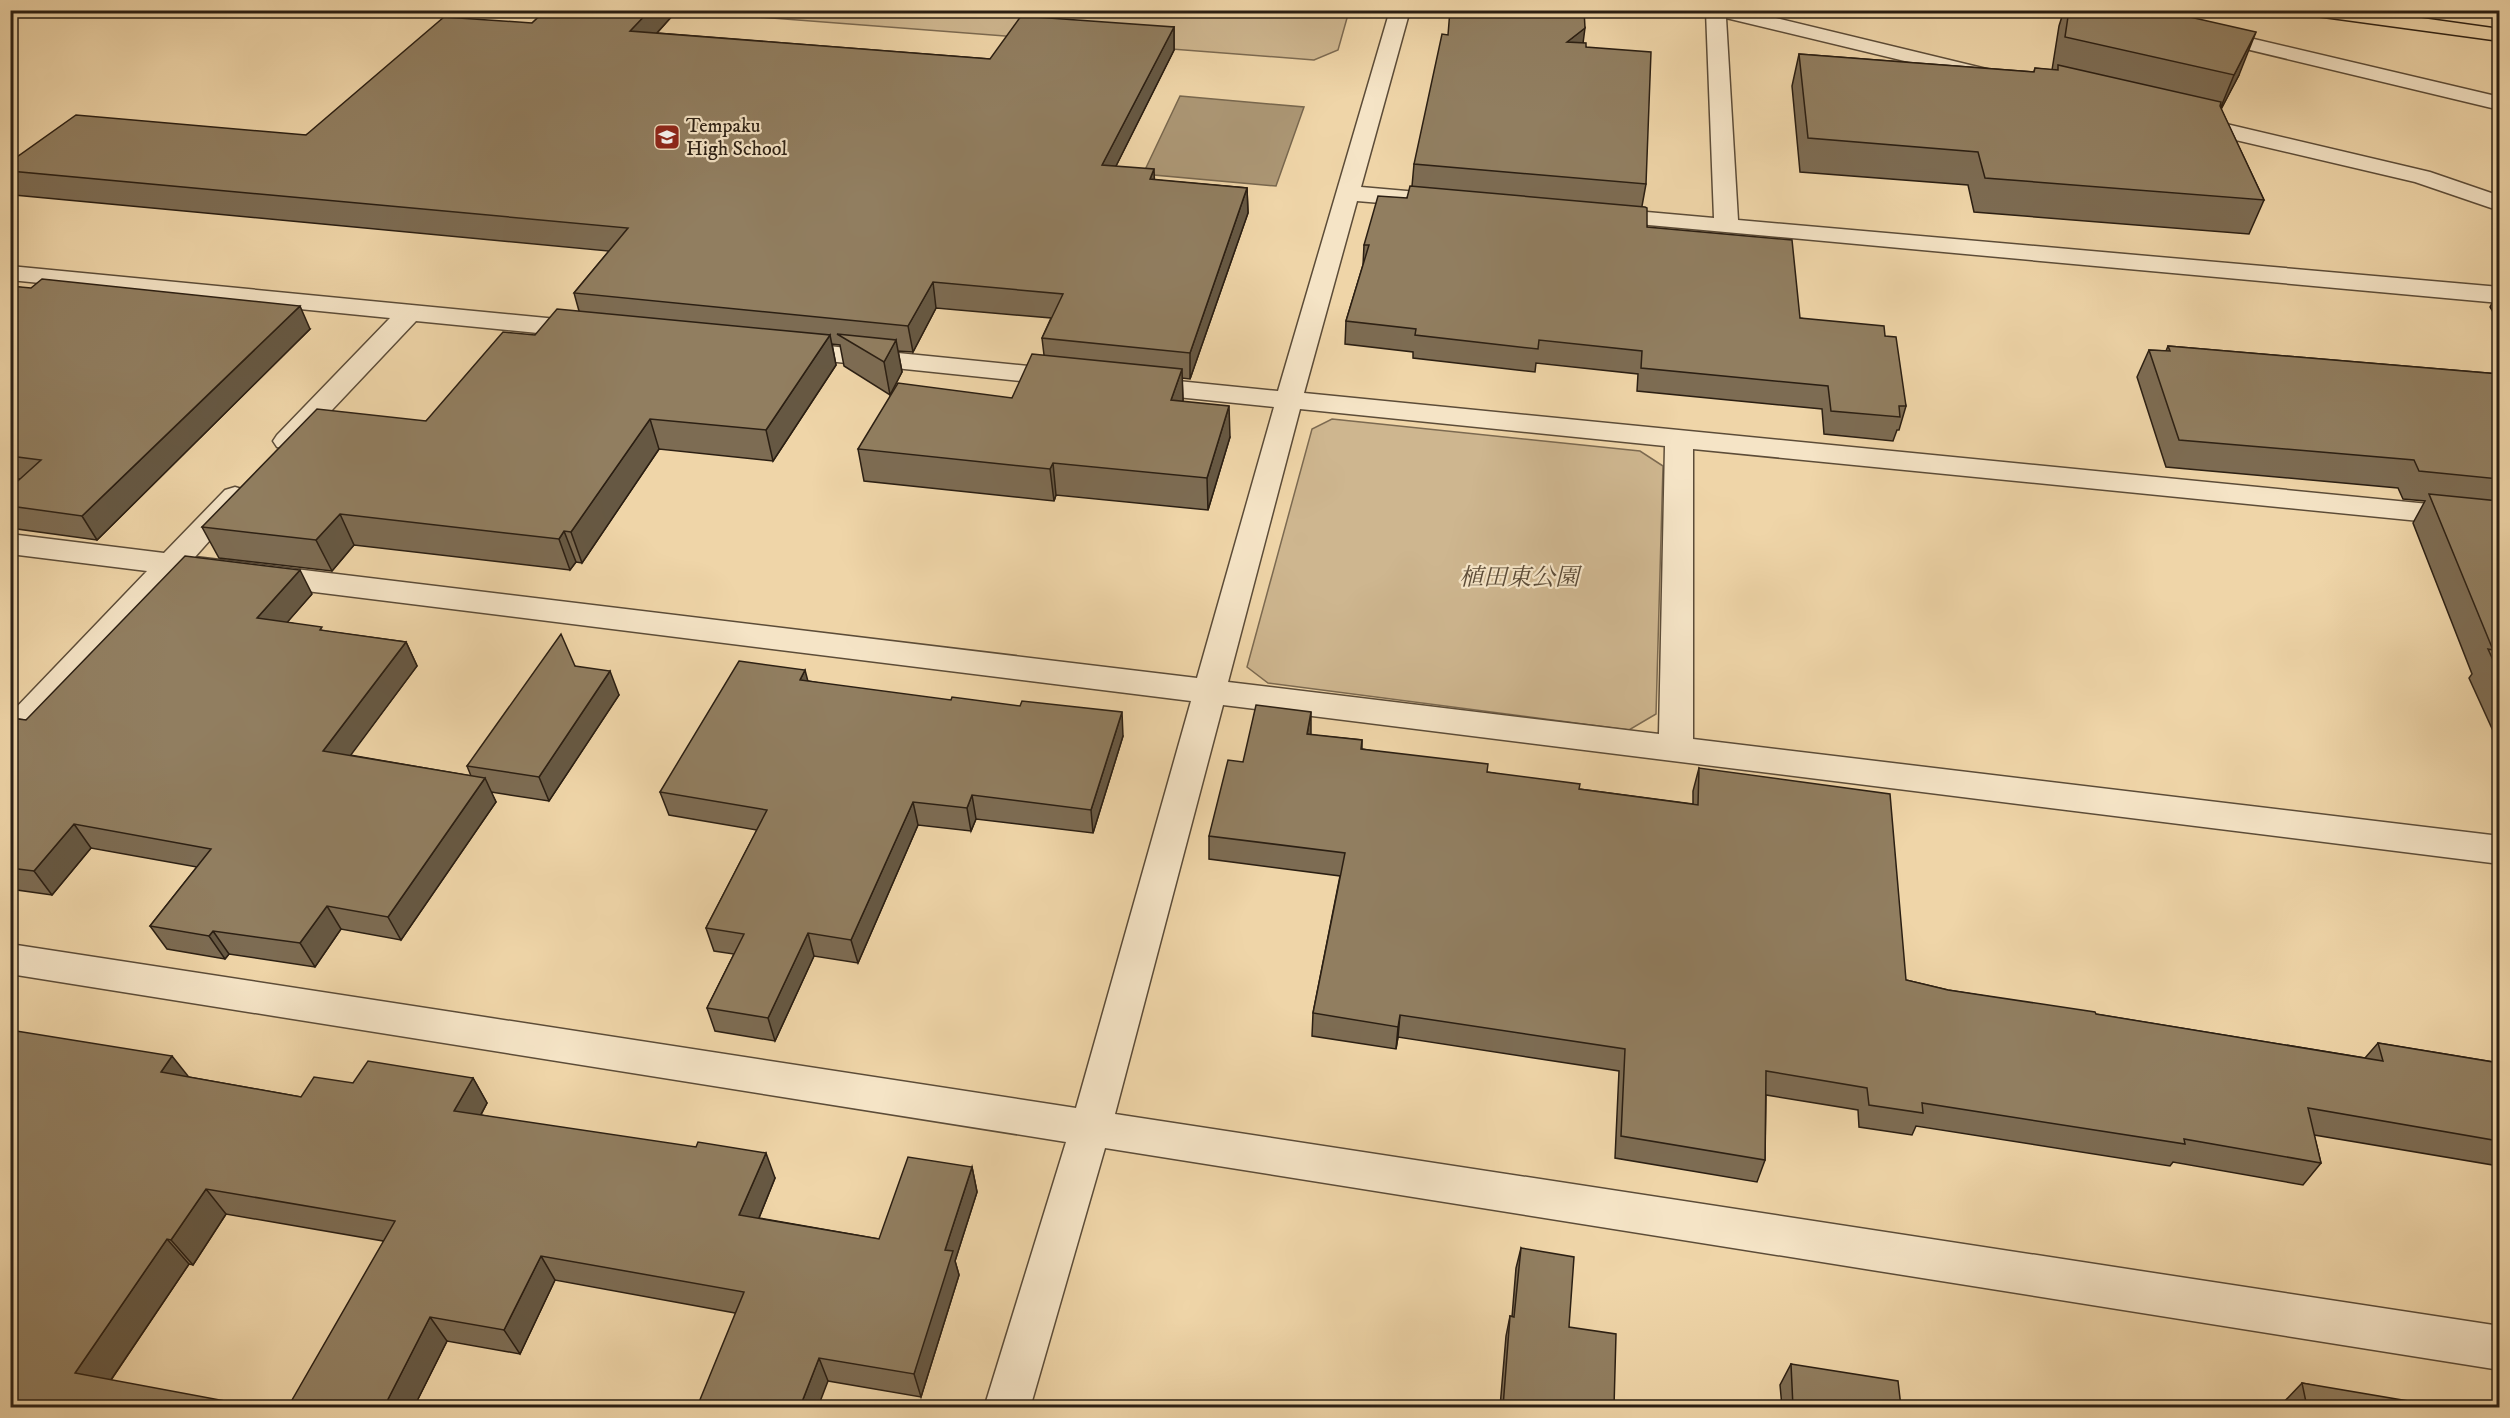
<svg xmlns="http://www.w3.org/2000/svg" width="2510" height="1418" viewBox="0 0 2510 1418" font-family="'IM FELL DW Pica','Noto Serif JP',serif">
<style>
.green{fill:#ceb68f;stroke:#7c6a51;stroke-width:1.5}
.water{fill:#ac9775;stroke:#78674e;stroke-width:1.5}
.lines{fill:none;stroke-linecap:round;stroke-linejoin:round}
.street-casing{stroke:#5c4c38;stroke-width:3}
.highway-casing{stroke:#2b1f13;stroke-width:3}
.street{fill:#f5e4c6;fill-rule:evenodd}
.highway{fill:#efd5a8;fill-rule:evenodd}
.wall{fill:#7d6c53;stroke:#2b1f13;stroke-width:1.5}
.shaded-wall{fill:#665843;stroke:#2b1f13;stroke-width:1.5}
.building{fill:#917e60;stroke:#2b1f13;stroke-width:1.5}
.labels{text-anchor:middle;stroke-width:4.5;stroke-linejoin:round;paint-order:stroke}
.far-poi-label{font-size:20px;fill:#2b1f13;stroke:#f5e4c6;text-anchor:start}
.park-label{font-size:24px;font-style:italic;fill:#5c4c38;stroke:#f5e4c6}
</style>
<rect width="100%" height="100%" fill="#efd5a8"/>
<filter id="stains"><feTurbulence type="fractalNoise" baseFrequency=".00333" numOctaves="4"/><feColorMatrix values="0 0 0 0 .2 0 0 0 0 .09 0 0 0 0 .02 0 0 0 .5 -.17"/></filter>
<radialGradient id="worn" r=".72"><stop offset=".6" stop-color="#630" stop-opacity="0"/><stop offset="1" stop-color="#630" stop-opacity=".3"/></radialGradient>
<path class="green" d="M681 11H1349L1338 50 1314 60Z
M1332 419 1640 451 1663 466 1656 714 1629 730 1268 683 1247 667 1312 429Z"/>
<path class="water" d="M1180 96 1304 107 1276 186 1143 174Z"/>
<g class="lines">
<defs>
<path id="street" d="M1390 10H1410L1361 187 1452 195 1460 197 1464 202 1460 207 1452 209 1357 201 1304 393 2500 511V529L1693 449V739L2500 836V864L1223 705 1115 1114 2500 1326V1370L1105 1148 1030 1408H984L1066 1142 10 974V944L1076 1108 1191 701 178 575 22 743 10 747V714L147 571 10 554V534L164 553 225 490 235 487 245 490 249 496 195 557 1197 678 1274 407 1138 393 1128 391 1125 385 1128 379 1138 377 1278 391ZM1300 409 1665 446 1659 734 1228 682Z
M1743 10 1999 72 2003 76 1999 80 1992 82 1726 18 1738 220 2500 287V303L1594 220 1590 215 1594 210 1602 208 1714 218 1706 11Z
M2207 28 2500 97V110L2200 38 2197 34 2200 30Z
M2188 115 2430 172 2500 196V211L2415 182 2180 127 2177 122 2180 117Z
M10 266 588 322 597 325 601 330 597 335 588 338 416 321 297 447 287 449 277 447 273 441 277 435 390 318 10 280Z
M788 342 1069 370 1078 372 1082 378 1078 384 1069 386 779 356 775 350 779 344Z"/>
<path id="highway" d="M2306 10H2364L2500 29V41L2316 16 2309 14Z"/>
</defs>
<use href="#street" class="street-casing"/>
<use href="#highway" class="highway-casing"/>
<use href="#street" class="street"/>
<use href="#highway" class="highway"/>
</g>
<path class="wall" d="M546 10H672L673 15 657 33 990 59 1174 27V50L1116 166 1155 180 1247 188 1248 213 1190 379 1182 378 1183 401 1230 437 1208 510 1056 495 1054 501 864 481 858 449 1012 398 1044 355 1042 338 1051 318 936 308 913 352 898 351 902 372 890 395 844 366 840 345 832 344 836 365 773 461 659 449 582 563 576 562 570 570 354 545 332 571 219 558 202 527 426 421 535 335 579 311 574 293 609 251 14 195 10 189V162L306 135 532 23Z
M2064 10H2159L2239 75 2221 109 2264 200 2249 234 1974 212 1968 185 1800 172 1792 86 1799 54 2034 72 2035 68 2052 70 2059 26Z
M1583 43 1586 47 1646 184 1642 206 1647 227 1800 318 1885 336 1906 406 1899 430H1897L1893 441 1824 434 1822 409 1637 391 1638 374 1536 363 1535 372 1413 358V352L1345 344 1346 321 1363 265 1364 245 1407 198 1412 186 1414 164Z
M10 286 310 329 97 540 10 528V488L20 479 10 478Z
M2499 290V322L2490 307Z
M2168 346 2499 374V744L2469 678 2472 674 2413 523 2425 501 2403 499 2398 488 2166 467 2137 377 2149 350 2166 351Z
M312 594 287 622 324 631 406 642 417 666 350 755 471 776 467 766 575 666 619 695 549 801 491 792 496 802 401 940 341 929 315 967 229 954 225 959 167 949 150 926 197 867 91 848 52 895 10 889V718L26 720Z
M808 681 1123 736 1093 833 976 819 971 831 918 825 858 963 814 956 775 1041 715 1031 707 1008 734 954 714 951 706 928 757 830 669 815 660 792Z
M1311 735 1362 740V749L1487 772 1579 789 1693 804V791L1699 768 1906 980 1948 990 2365 1058 2378 1043 2499 1063V1166L2314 1135 2321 1163 2303 1185 2173 1162 2170 1166 1916 1126 1912 1135 1859 1127 1858 1110 1766 1095 1765 1160 1757 1182 1615 1158 1619 1071 1398 1037 1396 1049 1312 1036 1313 1013 1340 876 1209 859V836Z
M188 1077 301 1097 353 1083 473 1078 487 1103 481 1115 775 1178 759 1218 879 1239 972 1167 977 1192 955 1261 959 1275 921 1397 828 1381 735 1313 555 1280 520 1354 447 1341 414 1407 383 1241 226 1214 193 1265 189 1264 111 1380 10 1407Z
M1521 1248 1569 1327 1614 1407H1500L1506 1336 1510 1316 1512 1317 1516 1268Z
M1791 1364 1901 1407H1782L1780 1385Z
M2302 1383 2416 1407H2283L2282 1404Z"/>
<path class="shaded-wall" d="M650 10H672L673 15 637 55 630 31Z
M1174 27V50L1104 190 1102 165Z
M1585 28 1582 51 1567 42Z
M2256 32 2239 75 2216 119 2234 75Z
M1154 169 1155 194 1150 179Z
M1247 188 1248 213 1190 379V353Z
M933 282 936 308 913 352 908 326Z
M300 306 310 329 97 540 82 516Z
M830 335 836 365 773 461 766 430Z
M896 340 902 372 890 395 884 362Z
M1182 369 1183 400 1172 432 1171 400Z
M1229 406 1230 437 1208 510 1207 478Z
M650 419 659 449 582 563 571 532Z
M1053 463 1056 495 1054 501 1050 469Z
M340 514 354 545 332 571 316 540Z
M564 531 576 562 570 570 559 539Z
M300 570 312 594 270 642 257 618Z
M406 642 417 666 336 775 323 751Z
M805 670 811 693 800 680Z
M610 671 619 695 549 801 539 777Z
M1122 712 1123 736 1093 833 1091 810Z
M1311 712V735L1307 734Z
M485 778 496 802 401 940 388 917Z
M972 795 976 819 971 831 967 808Z
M913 802 918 825 858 963 851 940Z
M74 824 91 848 52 895 34 871Z
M327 906 341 929 315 967 300 943Z
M213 931 229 954 225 959 209 936Z
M808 933 814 956 775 1041 768 1018Z
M1400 1015 1398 1037 1396 1049 1398 1027Z
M172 1056 192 1081 161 1072Z
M473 1078 487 1103 469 1136 454 1111Z
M766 1153 775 1178 750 1240 739 1215Z
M972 1167 977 1192 955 1261 959 1275 921 1397 914 1374 945 1250Z
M206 1189 226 1214 193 1265 171 1240Z
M167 1239 189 1264 100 1396 75 1373Z
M541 1256 555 1280 520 1354 504 1330Z
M430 1317 447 1341 414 1407H384Z
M819 1358 828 1381 818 1407H800Z"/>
<path class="building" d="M546 10H650L630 31 990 59 1021 16 1174 27 1102 165 1154 169 1150 179 1247 188 1190 353 1042 338 1063 294 933 282 908 326 574 293 628 228 10 171V162L76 115 306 135 444 17 532 23Z
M1450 10H1584L1585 28 1567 42 1586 43V47L1651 52 1646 184 1414 164 1442 34 1448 35Z
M2069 10H2159L2256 32 2234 75 2065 37Z
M1799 54 2034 72 2035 68 2058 70V65L2221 102 2220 106 2264 200 1985 178 1978 152 1808 138Z
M1410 186 1645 207 1647 208V227L1792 240 1800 318 1884 326 1885 336 1896 337 1906 406H1899L1900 417 1831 411 1828 386 1641 368 1642 351 1539 340 1538 349 1415 335 1416 329 1346 321 1369 245H1364L1378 196 1407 198Z
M42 279 300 306 82 516 10 506V488L41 460 10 456V286L31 288Z
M557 309 830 335 766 430 650 419 571 532 564 531 559 539 340 514 316 540 202 527 317 409 426 421 503 332 535 335Z
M837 334 896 340 884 362Z
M2168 346 2499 374V479L2419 471 2414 460 2179 440 2149 350 2170 351Z
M1032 354 1182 369 1171 400 1229 406 1207 478 1053 463 1050 469 858 449 898 383 1012 398Z
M2429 494 2499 501V673L2488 649 2493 650Z
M185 556 300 570 257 618 322 627 320 630 406 642 323 751 485 778 388 917 327 906 300 943 213 931 209 936 150 926 211 849 74 824 34 871 10 868V718L26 720Z
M561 634 575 666 610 671 539 777 467 766Z
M739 661 805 670 800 680 951 700 952 697 1020 706 1022 701 1122 712 1091 810 972 795 967 808 913 802 851 940 808 933 768 1018 707 1008 744 934 706 928 767 810 660 792Z
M1256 705 1311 712 1307 734 1362 740 1361 749 1488 764 1487 772 1580 784 1579 789 1698 805 1699 768 1890 794 1906 980 1948 990 2095 1012 2096 1014 2383 1061 2378 1043 2499 1063V1141L2308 1108 2321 1163 2184 1139 2185 1144 1922 1103 1923 1113 1869 1105 1867 1088 1766 1071 1765 1160 1621 1136 1625 1049 1400 1015 1398 1027 1313 1013 1345 853 1209 836 1228 760 1243 762Z
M10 1030 172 1056 161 1072 301 1097 314 1077 353 1083 368 1061 473 1078 454 1111 696 1147 698 1142 766 1153 739 1215 879 1239 908 1157 972 1167 945 1250 953 1251 914 1374 819 1358 800 1407H697L744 1292 541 1256 504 1330 430 1317 384 1407H288L395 1221 206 1189 171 1240 167 1239 75 1373 257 1407H10Z
M1521 1248 1574 1257 1569 1327 1616 1334 1614 1407H1503L1510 1316 1514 1317Z
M1791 1364 1898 1381 1901 1407H1793Z
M2302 1383 2414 1402 2416 1407H2307Z
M533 1403 567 1407H531Z"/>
<defs>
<symbol id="school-square" viewBox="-11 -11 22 22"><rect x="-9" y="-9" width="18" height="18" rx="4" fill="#8f2418" stroke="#f5e4c6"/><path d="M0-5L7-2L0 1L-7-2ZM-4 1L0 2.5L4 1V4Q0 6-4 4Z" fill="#fff"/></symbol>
</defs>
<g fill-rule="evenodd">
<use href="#school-square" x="652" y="122" width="30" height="30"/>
</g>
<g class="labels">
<g class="far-poi-label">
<text x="686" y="132">Tempaku<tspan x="686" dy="23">High School</tspan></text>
</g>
<g class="park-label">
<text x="1519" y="585">植田東公園</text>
</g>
</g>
<rect width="2510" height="1418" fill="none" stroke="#efd5a8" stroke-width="36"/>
<rect x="12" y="12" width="2486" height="1394" fill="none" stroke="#2b1f13" stroke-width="3"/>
<rect x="18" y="18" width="2474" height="1382" fill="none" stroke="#2b1f13" stroke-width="1.5"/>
<rect width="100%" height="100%" filter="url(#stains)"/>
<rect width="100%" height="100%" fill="url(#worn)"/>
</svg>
